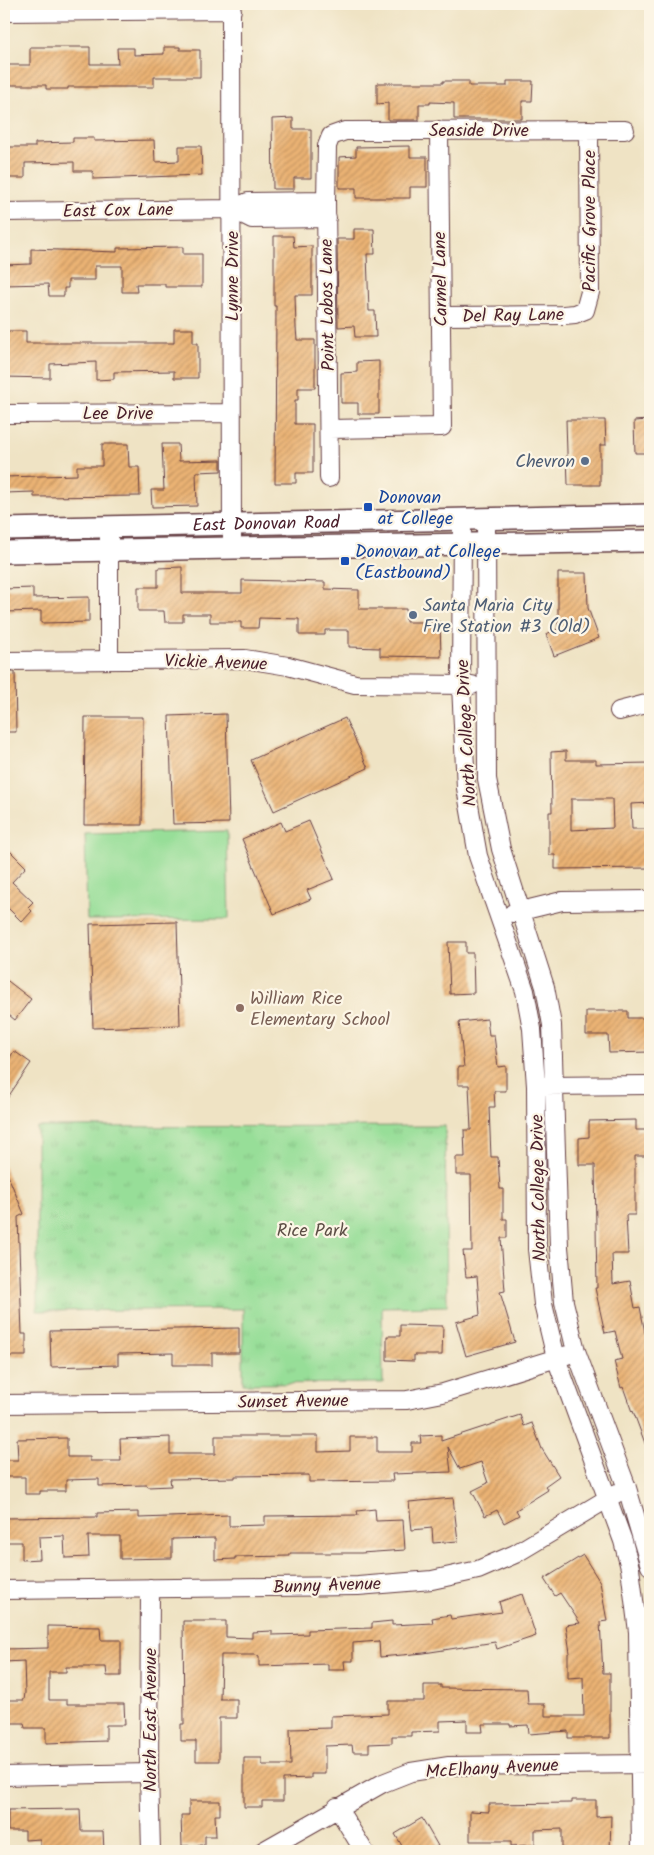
<svg xmlns="http://www.w3.org/2000/svg" width="654" height="1855" viewBox="0 0 654 1855" font-family="Kalam,sans-serif">
<style>
.park{fill:url(#park-tufts);stroke:#707e62}
.pitch{fill:#97de98;stroke:#707e62}
.building{fill:url(#building-hatch);fill-rule:evenodd}
.lines{fill:none;stroke-linecap:round;stroke-linejoin:round}
.minor-casing{stroke:#633c42;stroke-width:20}
.major-casing{stroke:#633c42;stroke-width:24}
.minor{stroke:#fff;stroke-width:18}
.major{stroke:#fff;stroke-width:21}
.service-dot{fill:#5c6f8a;stroke:#fcf5e5;stroke-width:2}
.transit-dot{fill:#1a4fb4;stroke:#fcf5e5;stroke-width:2}
.education-dot{fill:#8d6e63;stroke:#fcf5e5;stroke-width:2}
.labels{text-anchor:middle;stroke-width:4.5;stroke-linejoin:round;paint-order:stroke}
.street-label{font-size:18px;fill:#4a1f2b;stroke:#fcf5e5}
.service-label{font-size:18px;fill:#4e5e75;stroke:#fcf5e5;text-anchor:end}
.transit-label{font-size:18px;fill:#164399;stroke:#fcf5e5;text-anchor:start}
.education-label{font-size:18px;fill:#785e54;stroke:#fcf5e5;text-anchor:start}
.park-label{font-size:18px;fill:#5d4f46;stroke:#fcf5e5}
</style>
<defs>
<pattern id="park-tufts" width="24" height="20" patternUnits="userSpaceOnUse" patternTransform="scale(1.25)"><rect width="24" height="20" fill="#97de98"/><path d="M3 7l-1-3M5 7V3M7 7l1-3M15 17l-1-3M17 17v-4M19 17l1-3" fill="none" stroke="#84be83"/></pattern>
<pattern id="building-hatch" width="6" height="6" patternUnits="userSpaceOnUse" patternTransform="scale(1.25)"><rect width="6" height="6" fill="#ebb374"/><path d="M-1 1l2-2M0 6l6-6M5 7l2-2" fill="none" stroke="#c0915f"/></pattern>
</defs>
<rect width="100%" height="100%" fill="#fcf5e5"/>
<filter id="ink" filterUnits="userSpaceOnUse"><feTurbulence type="fractalNoise" baseFrequency=".02" numOctaves="2"/><feDisplacementMap in="SourceGraphic" scale="10" xChannelSelector="R" yChannelSelector="G"/><feConvolveMatrix kernelMatrix="1 2 1 2 8 2 1 2 1" color-interpolation-filters="sRGB"/></filter>
<filter id="wash" filterUnits="userSpaceOnUse"><feTurbulence type="fractalNoise" baseFrequency=".0096" numOctaves="4" result="noise"/><feDisplacementMap in="SourceGraphic" scale="20" xChannelSelector="R" yChannelSelector="G"/><feGaussianBlur stdDeviation="1.12" result="paint"/><feColorMatrix in="noise" values="0 0 0 0 0 0 0 0 0 0 0 0 0 0 0 0 0 1.4 0 .05"/><feComposite in="paint" operator="in"/></filter>
<g filter="url(#wash)">
<rect width="100%" height="100%" fill="#efe3c4"/>
<path class="park" d="M445 1126 447 1306 382 1307 383 1383 243 1384V1309L37 1311V1127Z"/>
<path class="pitch" d="M227 831 229 919 87 920 85 834Z"/>
<g id="blocks">
<path class="building" d="M30 47H90V64H118L117 48H134V55L164 54V47H180V50H200V77H154V87H68V89H46V85H4V65H30Z
M443 81H469V86H507V81H533L532 101H522V119H454V103L430 102V104H419V120H388V103L377 104V83H443Z
M293 118V129H311V178H294V189H273L272 119Z
M73 138H94V141L154 140 155 162 179 161V146H201L202 175 93 179V171H74V162L25 163V178H4V147H35V143L73 142Z
M410 146V157H427V187H410V198H356V188H339V157L356 156V147Z
M354 229H374L375 254H367L369 311H375L376 337H355L354 326 338 327 337 239H354Z
M274 236H293L294 247 312 246V295H295L296 328 297 340H315V388H298V400H295V424H313V473H296V483H275L276 306H274Z
M183 247V254H202V287H165V284H136L137 292H122V266H95V280H68V288H64V296H49L48 284 4 285V265L31 264V249L117 252V248Z
M174 329H193V343H198V378H174V371L114 372V379L96 380V362L50 364V378L4 377V331H26V343H174Z
M379 361V414H358V403H341V373L357 372V362Z
M566 420H605L606 445H600V485H568Z
M649 420 650 453H635L634 421Z
M102 444H128L129 467H139L140 496 34 497V492L4 493V477L77 475V466H102Z
M162 444H178L179 461 221 460V471L196 472 197 506 152 507 151 490H164Z
M182 567V593H242V580L325 582V589L359 590V609H406V622H440L441 657 380 656V648L349 647V630H325V635H299V619L259 618 258 628H241V622H210V614H183V622H165L164 611H138V587H158V568Z
M558 573H587L588 608 599 638 554 656 546 634 558 629Z
M33 588V598L89 597V622L41 623V611L4 612V589Z
M4 672H15L16 732H4Z
M226 714 229 823 173 824 169 716Z
M85 717H143L142 825H84Z
M345 718 368 768 274 811 251 760Z
M566 751V760H596V764L650 763V803L631 804 632 829H650V868L555 869V855H549V812H552L551 752ZM571 799H612L613 828 571 830Z
M309 821 334 879 307 890 311 899 274 914 242 839 281 822 285 831Z
M10 851 26 867 12 882 33 902 28 907 32 911 22 922 4 904V858Z
M177 922 180 1025 93 1028 90 924Z
M448 942H466V953H473L474 993 450 994Z
M4 978 31 999 15 1020 4 1011Z
M586 1011H628V1018H650V1052L609 1053 608 1035H586Z
M487 1019 489 1035H494L498 1067 506 1066V1091H494L495 1107H489L491 1157H498L500 1189H503V1219H507V1238H501L505 1291 500 1292 515 1342 466 1356 456 1322 480 1315 477 1276 466 1277 463 1251H472L471 1175H456V1157H465L464 1130H471L469 1085H458V1067H464L459 1022Z
M14 1051 31 1063 4 1103V1067Z
M636 1120V1130H647L648 1156H635V1215H626L628 1254H612L613 1284 630 1281 635 1308 640 1307 645 1333 650 1332 649 1454 633 1411 632 1412 623 1387 621 1388 614 1361 622 1359 615 1331 605 1333 595 1288H597L595 1165H579V1138L589 1137V1121Z
M4 1166 24 1214 18 1217 22 1334H26V1356H4Z
M400 1325 443 1326 442 1355H414V1361L387 1360V1336H400Z
M239 1328V1353H212V1365H173V1353L118 1354V1365L51 1367 50 1331Z
M520 1415 524 1426 532 1423 542 1449 559 1476 545 1486 548 1490 516 1510 519 1515 504 1523 497 1510 485 1516 472 1491 488 1483 481 1462 460 1469 448 1447 451 1472 392 1474 393 1481 309 1482V1475L235 1476V1478L170 1479 171 1486 148 1487 147 1485 99 1486V1479L66 1480V1491H40V1494H25V1477H4V1460H18L17 1439 67 1438V1457H90V1461H121L120 1439 146 1438 170 1437V1454H215V1436H318V1452L350 1451V1437H377V1452H412V1443H421L420 1436 441 1435V1441Z
M453 1498 458 1541 433 1543 432 1528 412 1530 409 1502Z
M375 1509 376 1521 403 1520 405 1550 361 1553H290V1556L235 1557V1559L215 1560V1538L172 1539V1558L120 1559V1536H88L89 1557 65 1558 64 1536 39 1537 40 1559 22 1560V1542H4V1518L97 1517V1513L139 1512V1518L229 1515V1526L265 1525V1516L358 1515 357 1511Z
M583 1555 600 1582 607 1621 600 1622 603 1673H610V1738H568V1731L529 1734 528 1725 510 1726V1724H482L483 1732H467V1720L440 1721V1731L411 1732V1736H392V1743L369 1744V1752H353L352 1745 325 1746V1774H311V1778L283 1779V1801H262V1807H244V1758H262V1765H291L290 1729 331 1728V1716L388 1714V1701H424V1685H441V1688L527 1689 528 1704H545V1716H584L583 1677 568 1678V1653H570L566 1625 580 1623 560 1593 555 1596 544 1579Z
M522 1594 536 1636 497 1649 495 1642 424 1653 380 1657 379 1641 353 1643V1661H344L345 1670H328V1664L259 1666V1657L256 1655H221L220 1699H237V1718H219V1761H196V1741H181V1724H184L183 1621H226V1637L252 1638V1632L272 1631V1635L308 1634V1630L372 1628V1623L392 1621V1625L433 1623 432 1618 450 1615 451 1619 502 1612 499 1602Z
M48 1626 100 1627 101 1640H121V1676H107L106 1667H66V1672H49V1700H67V1704H124L125 1725H106V1741L46 1743V1728H25L24 1723H4V1700H24L25 1693 24 1661 4 1662V1649L48 1648Z
M572 1800H596V1817L611 1816 610 1851H562V1829L535 1830V1845L511 1846V1841H470V1811L489 1812V1804L572 1803Z
M189 1801H220V1815H215L216 1836H205V1845L182 1846 181 1815H189Z
M80 1809 81 1831H103L104 1851H40V1839L25 1840V1831H8V1810Z
M422 1818 438 1846 429 1851H405L395 1834Z"/>
</g>
</g>
<g filter="url(#ink)">
<use href="#blocks" fill-opacity="0" stroke="#633c42" stroke-width="1"/>
<g class="lines">
<defs>
<path id="minor" d="M231 4 232 548
M4 12 232 10
M232 209 252 219 327 218
M4 212 232 209 248 202 326 201
M441 316 564 315 575 314 585 310 590 292 589 130
M4 414 231 413
M329 429 442 427 439 130
M329 478 326 201 327 146 331 136 345 131 625 130
M486 519 487 779 501 849 545 987 552 1025 559 1247 564 1302 576 1351 627 1488 650 1566
M462 520 461 685 466 788 478 856 525 991 532 1029 536 1086 537 1249 543 1304 556 1358 623 1541 630 1568 638 1632 641 1851
M109 528V660
M4 661 245 659 288 666 355 684 472 685
M619 711 650 703
M513 913 562 901 650 900
M544 1086 650 1085
M4 1404 407 1400 443 1393 567 1355
M150 1588 149 1773 151 1851
M4 1590 358 1586 432 1580 478 1570 515 1554 617 1493
M4 1776 149 1773
M337 1807 364 1851
M263 1851 383 1783 411 1772 449 1766 650 1764"/>
<g id="major">
<path id="s1" d="M4 529 650 515"/>
<path d="M4 552 650 541"/>
</g>
</defs>
<use href="#minor" class="minor-casing"/>
<use href="#major" class="major-casing"/>
<use href="#minor" class="minor"/>
<use href="#major" class="major"/>
</g>
</g>
<g class="service-dot">
<circle cx="585" cy="461" r="5"/>
<circle cx="413" cy="615" r="5"/>
</g>
<g class="transit-dot">
<rect x="363" y="502" width="10" height="10" rx="2.5"/>
<rect x="340" y="556" width="10" height="10" rx="2.5"/>
</g>
<circle class="education-dot" cx="240" cy="1008" r="5"/>
<g class="labels">
<g class="street-label">
<text x="479" y="136">Seaside Drive</text>
<text transform="translate(118 210) rotate(-1)" y="6">East Cox Lane</text>
<text transform="translate(589 221) rotate(-90)" y="6">Pacific Grove Place</text>
<text transform="translate(232 276) rotate(-90)" y="6">Lynne Drive</text>
<text transform="translate(440 279) rotate(-91)" y="6">Carmel Lane</text>
<text transform="translate(327 305) rotate(-91)" y="6">Point Lobos Lane</text>
<text transform="translate(513 315) rotate(-1)" y="6">Del Ray Lane</text>
<text x="118" y="419">Lee Drive</text>
<text dy="6" stroke="none"><textPath href="#s1" startOffset="262">East Donovan Road</textPath></text>
<text transform="translate(216 662) rotate(2)" y="6">Vickie Avenue</text>
<text transform="translate(466 733) rotate(-93)" y="6">North College Drive</text>
<text transform="translate(538 1188) rotate(-91)" y="6">North College Drive</text>
<text transform="translate(293 1401) rotate(-1)" y="6">Sunset Avenue</text>
<text transform="translate(327 1585) rotate(-2)" y="6">Bunny Avenue</text>
<text transform="translate(150 1720) rotate(-90)" y="6">North East Avenue</text>
<text transform="translate(492 1768) rotate(-3)" y="6">McElhany Avenue</text>
</g>
<g class="service-label">
<text x="575" y="467">Chevron</text>
<text x="423" y="611" text-anchor="start">Santa Maria City<tspan x="423" dy="21">Fire Station #3 (Old)</tspan></text>
</g>
<g class="transit-label">
<text x="378" y="503">Donovan<tspan x="378" dy="21">at College</tspan></text>
<text x="355" y="557">Donovan at College<tspan x="355" dy="21">(Eastbound)</tspan></text>
</g>
<g class="education-label">
<text x="250" y="1004">William Rice<tspan x="250" dy="21">Elementary School</tspan></text>
</g>
<g class="park-label">
<text x="312" y="1236">Rice Park</text>
</g>
</g>
<rect width="654" height="1855" fill="none" stroke="#fcf5e5" stroke-width="20"/>
</svg>
